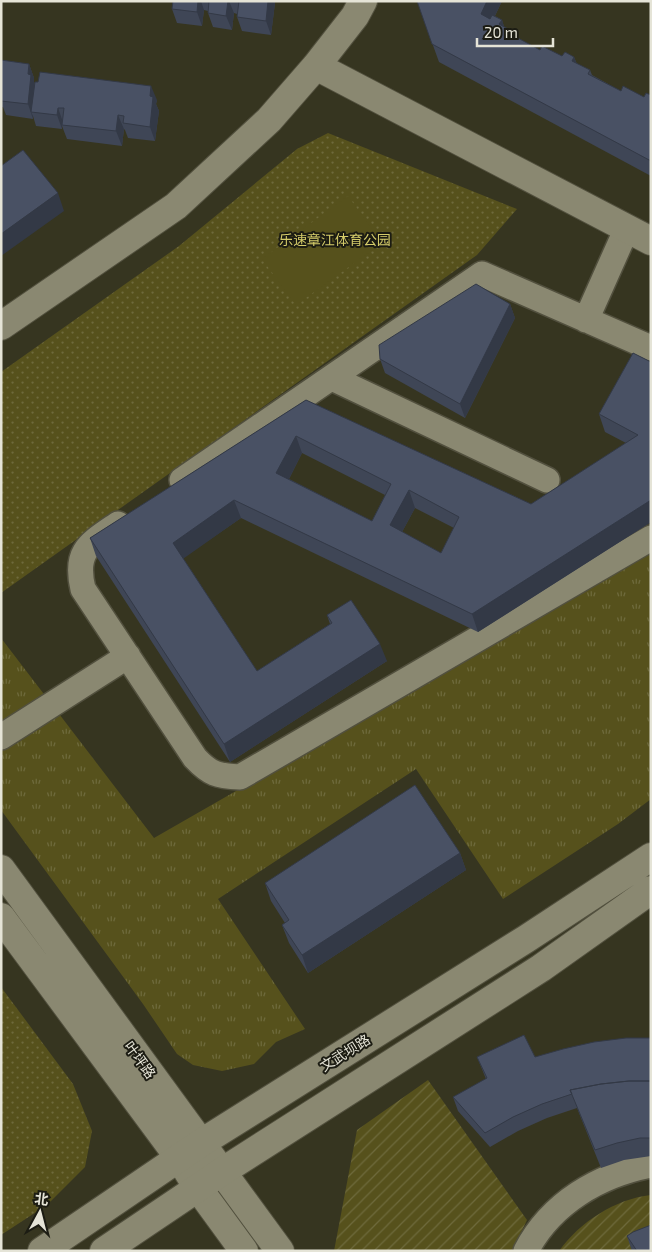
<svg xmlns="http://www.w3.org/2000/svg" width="652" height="1252" viewBox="0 0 652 1252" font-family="'Exo 2','Noto Sans SC',sans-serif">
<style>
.grass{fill:url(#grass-tufts)}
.park{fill:url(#park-dots)}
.garden{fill:url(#garden-furrows)}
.pitch{fill:#56511c}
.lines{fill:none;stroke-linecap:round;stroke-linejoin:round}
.minor-casing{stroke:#52503e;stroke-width:28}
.tertiary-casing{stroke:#52503e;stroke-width:30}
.secondary-casing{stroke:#52503e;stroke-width:30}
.minor{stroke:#8a8871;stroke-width:25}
.tertiary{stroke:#8a8871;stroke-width:28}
.secondary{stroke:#8a8871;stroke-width:28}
.wall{fill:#3f4656;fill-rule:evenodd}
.shaded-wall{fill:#333946}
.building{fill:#495164;stroke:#333946;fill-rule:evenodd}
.labels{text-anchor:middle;stroke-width:4;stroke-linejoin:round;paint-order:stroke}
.park-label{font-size:14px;fill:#d4cb69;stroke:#1c1c13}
.street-label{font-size:14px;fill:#e5e4d7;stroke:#1c1c13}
</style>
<defs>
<pattern id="grass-tufts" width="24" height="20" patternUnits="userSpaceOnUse" patternTransform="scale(1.25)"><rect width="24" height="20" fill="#56511c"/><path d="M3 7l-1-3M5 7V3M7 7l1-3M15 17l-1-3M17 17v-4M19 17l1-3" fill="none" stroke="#6e6a3c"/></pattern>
<pattern id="park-dots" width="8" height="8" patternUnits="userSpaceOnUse" patternTransform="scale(1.25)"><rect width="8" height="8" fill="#56511c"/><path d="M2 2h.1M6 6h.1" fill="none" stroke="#6e6a3c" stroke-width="1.8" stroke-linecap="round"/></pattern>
<pattern id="garden-furrows" width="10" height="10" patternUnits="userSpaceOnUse" patternTransform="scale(1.25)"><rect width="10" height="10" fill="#56511c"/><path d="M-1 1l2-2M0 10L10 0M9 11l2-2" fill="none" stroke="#6e6a3c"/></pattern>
</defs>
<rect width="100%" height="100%" fill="#363520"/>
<path class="grass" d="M651 553V799L618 824 503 899 416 769 218 899 305 1029 276 1042 254 1064 222 1071 193 1065 177 1054 143 1004 1 810V638L154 838Z"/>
<path class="park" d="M328 133 517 209 477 255 1 593V372L179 246 297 149Z
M1 987 73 1084 92 1131 85 1167 47 1205 1 1235Z"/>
<path class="garden" d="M428 1080 527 1220 512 1251H334L357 1130Z
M651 1195V1251H559C580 1222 615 1199 651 1195Z"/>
<path class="pitch" d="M348 196 382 243 296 305 262 259Z"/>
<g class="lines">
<defs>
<path id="minor" d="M586 320 627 228
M332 378 547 480
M182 480 482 274 651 348
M118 524C89 544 74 551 83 589L195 758C210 774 217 776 240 777L651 538
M1 737 128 656
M526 1251C551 1203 599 1175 651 1165"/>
<path id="tertiary" d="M316 66 651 241
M1 326 176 206 269 120 316 66 355 16 363 1
M1 869 280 1251
M1 917 180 1159 198 1188 244 1251"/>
<path id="secondary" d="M42 1251 201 1143 526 939 651 857
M104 1251 223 1171 541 968 651 890"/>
</defs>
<use href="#minor" class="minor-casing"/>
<use href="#tertiary" class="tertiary-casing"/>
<use href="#secondary" class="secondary-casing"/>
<use href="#minor" class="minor"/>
<use href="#tertiary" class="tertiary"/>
<use href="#secondary" class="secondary"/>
</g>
<path class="wall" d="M173 1H274L275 3 271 35 242 31 237 17V14L234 13 232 30 213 27 208 13V11L204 10 202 26 177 23 172 9Z
M417 1H502L495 16 502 20 504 27 519 39 540 50 562 56 574 57 577 64 590 70 592 75 621 91 644 97 651 95V176L439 62Z
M1 60 29 64 34 78V82L35 84 157 100 156 104 159 111 155 141 128 138 125 130 124 129 122 146 67 139 62 126V129L36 126 33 116V119L6 115 3 107H1Z
M510 304 515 318 465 418 385 373 380 359Z
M633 353 651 522 478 632 241 518 183 558 257 671 330 624 327 615 387 661 230 762 96 556 90 538 306 400 531 504 626 443 605 432 599 414ZM302 453 385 495 372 521 289 479ZM415 508 454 528 441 553 402 532Z
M460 853 466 870 308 973 289 943 282 925 285 923 271 901 265 883Z
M651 1038V1156L624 1160 601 1168 577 1108 547 1118 518 1131 490 1147 458 1111 453 1097 486 1079 477 1057H535Z
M627 1236 651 1251H632Z"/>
<path class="shaded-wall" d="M198 1H201L204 10 202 26 197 12Z
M228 1H229L234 13 232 30 226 16Z
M268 1H274L275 3 271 35 266 21Z
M487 1H502L487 32 481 14Z
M502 20 508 38 499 24Z
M574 57 581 74 572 61Z
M29 64 34 78V82L36 89 31 112 33 116V119L28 104V74Z
M151 86 157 100 156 104 159 111 155 141 150 127V96Z
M58 108 63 122 62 125V129L57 115Z
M118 115 124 129 122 146 116 131Z
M58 193 64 211 1 256V234Z
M510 304 515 318 465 418 460 404Z
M296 436 302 453 283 491 276 473Z
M409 490 415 508 396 543 390 525Z
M234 500 241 518 180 561 173 543Z
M651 500V522L478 632 472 614Z
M380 644 387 661 230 762 224 744Z
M460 853 466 870 308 973 302 955Z"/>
<path class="building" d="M173 1H198L197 12 172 9Z
M209 1H228L226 16 208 13Z
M239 1H268L266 21 237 17Z
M417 1H487L481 14 490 19 492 15 502 20 499 24 517 34 516 37 540 50 542 46 562 56 565 52 574 57 572 61 590 70 588 74 621 91 623 86 644 97 646 93 651 95V161L432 44Z
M1 60 29 64 28 74 31 75 28 104 1 101Z
M40 72 151 86 150 96 153 97 150 127 123 123 124 116 118 115 116 131 62 125 64 108H58L57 115 31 112 35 82H38Z
M23 150 58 193 1 234V166Z
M476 284 510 304 460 404 380 359 379 345Z
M633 353 651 362V500L472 614 234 500 173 543 257 671 332 623 327 615 351 600 380 644 224 744 90 538 306 400 531 504 638 435 599 414ZM296 436 391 484 372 521 276 473ZM409 490 459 517 441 553 390 525Z
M415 785 460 853 302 955 282 925 289 920 265 883Z
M524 1035 535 1057 563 1049 594 1042 626 1038H651V1081H629L601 1084 570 1090 572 1094 542 1104 513 1117 485 1133 453 1097 487 1078 477 1057Z
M629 1081H651V1138H640L617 1143 595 1150 570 1090 601 1084Z
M651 1225V1251H637L627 1236 633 1232Z"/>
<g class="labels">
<g class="park-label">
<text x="335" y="245">乐速章江体育公园</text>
</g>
<g class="street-label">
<text transform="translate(345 1053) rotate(-32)" y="5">文武坝路</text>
<text transform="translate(140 1060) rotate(54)" y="5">叶坪路</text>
</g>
</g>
<rect width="652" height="1252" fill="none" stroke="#e5e4d7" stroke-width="5"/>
<g transform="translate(40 1212) rotate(7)" stroke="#1c1c13" stroke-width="4" paint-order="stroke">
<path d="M0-4L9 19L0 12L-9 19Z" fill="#e5e4d7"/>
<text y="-8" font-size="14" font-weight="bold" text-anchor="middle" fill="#e5e4d7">北</text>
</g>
<path d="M477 38v8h76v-8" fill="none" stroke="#e5e4d7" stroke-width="2.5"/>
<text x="484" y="38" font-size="15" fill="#e5e4d7" stroke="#1c1c13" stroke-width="4" paint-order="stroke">20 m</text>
</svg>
